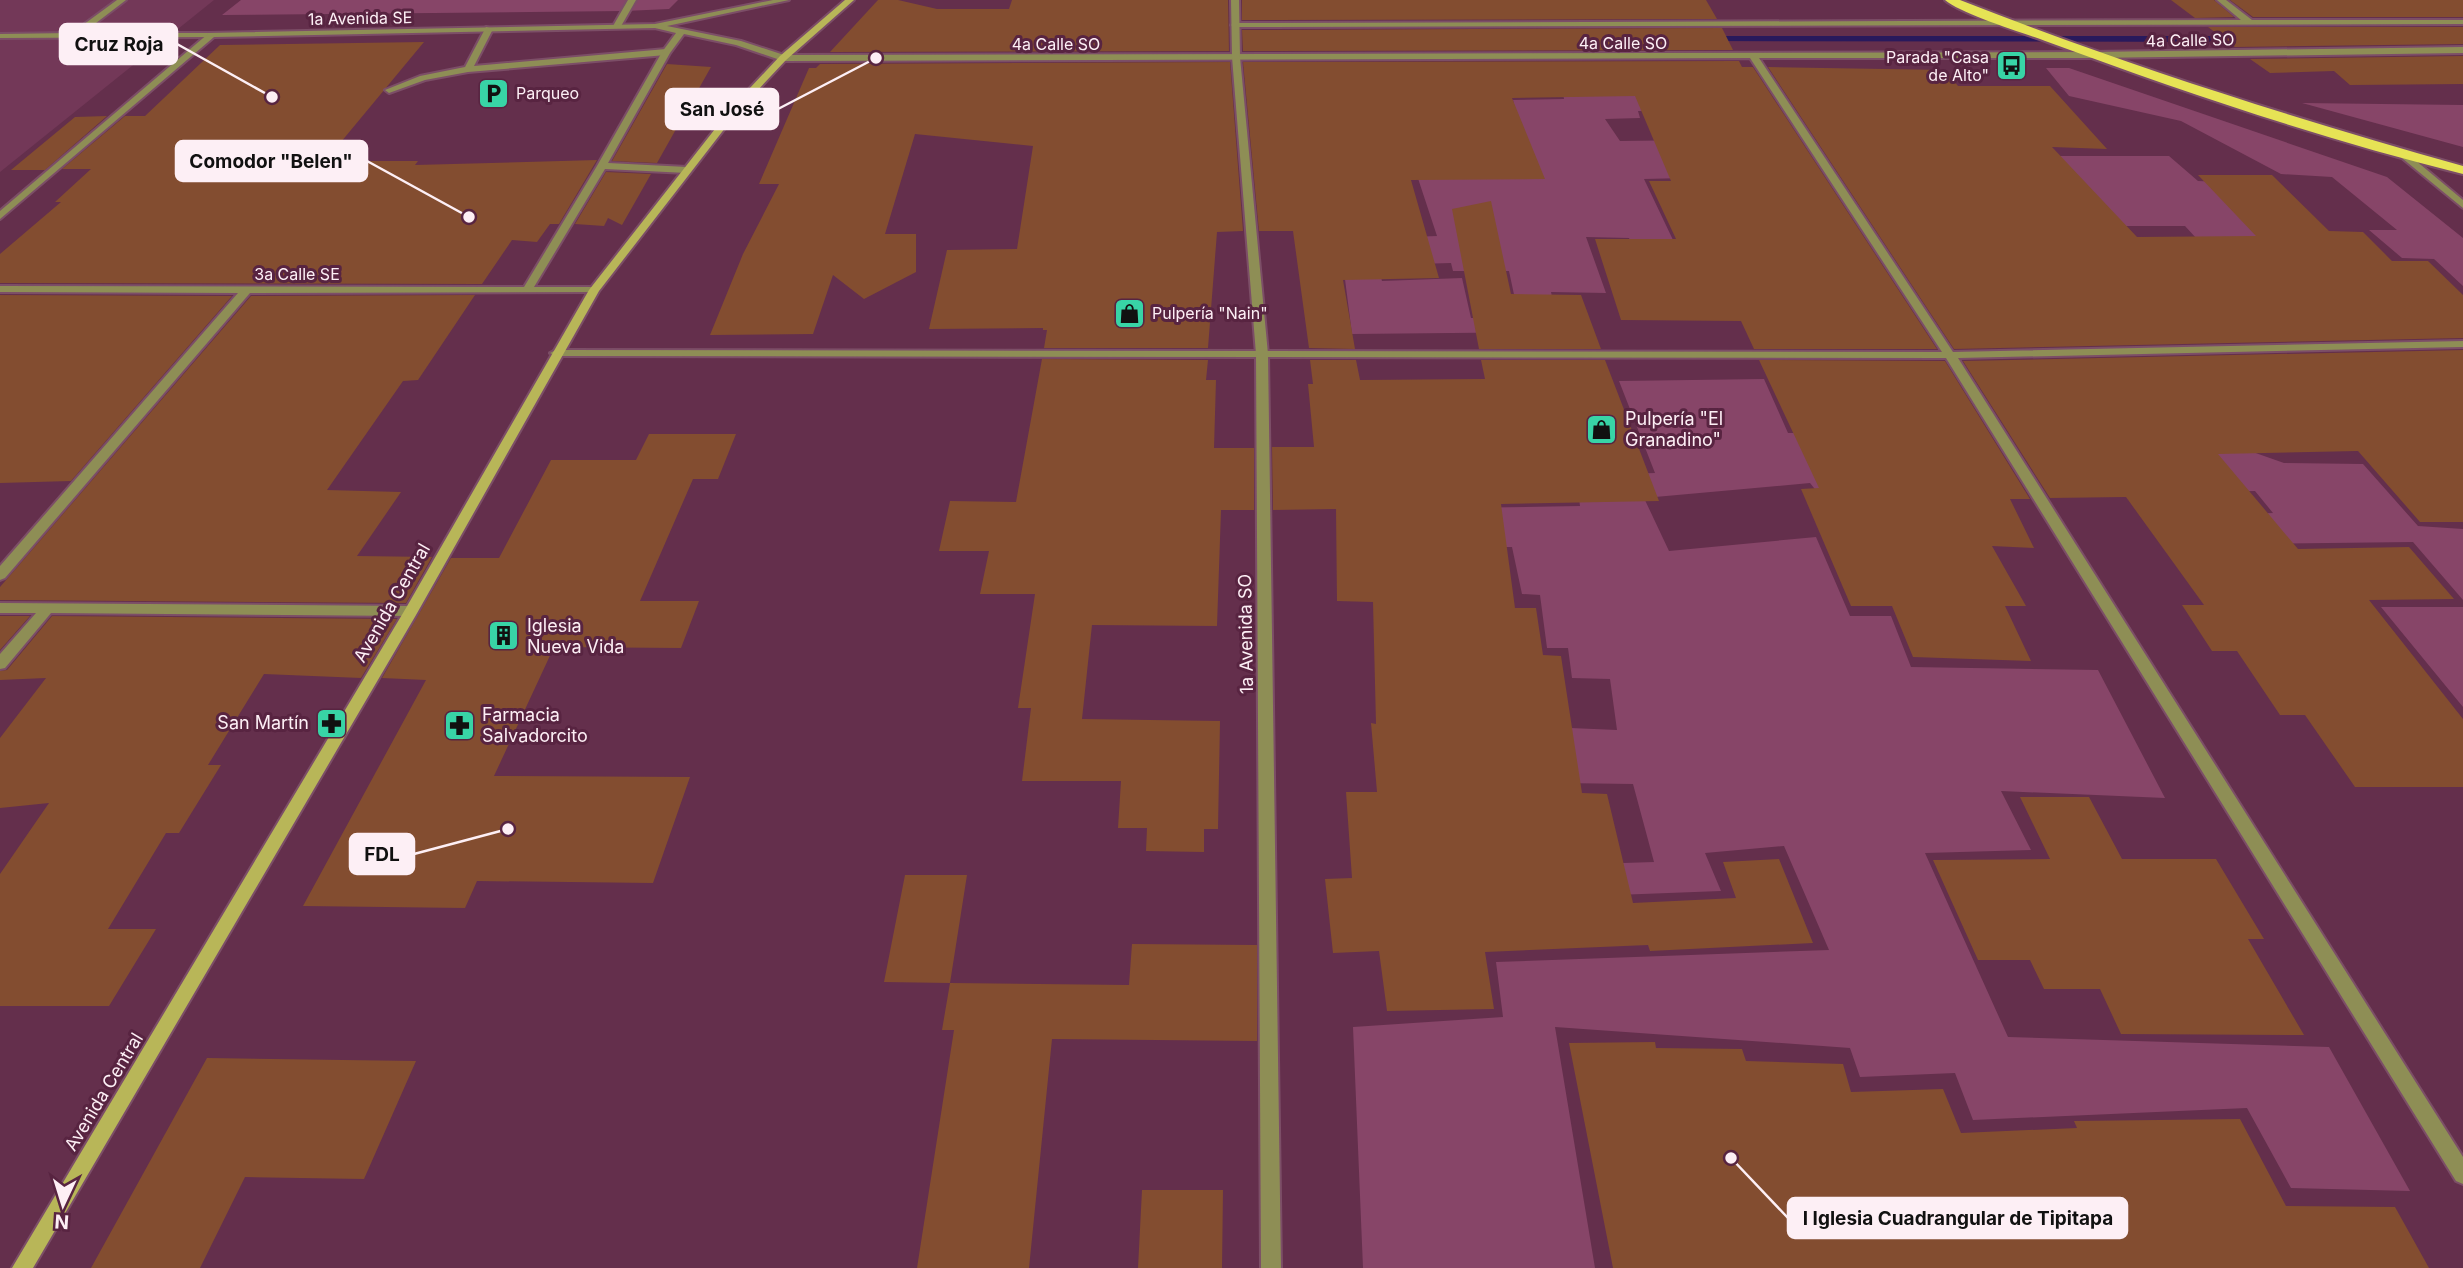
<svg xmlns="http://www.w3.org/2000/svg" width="2463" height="1268" viewBox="0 0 2463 1268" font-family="Inter,sans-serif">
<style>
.built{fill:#733858}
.green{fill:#874568}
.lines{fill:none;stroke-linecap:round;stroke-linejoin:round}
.stream{fill:#29195c;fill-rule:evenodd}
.building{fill:#834d30}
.service-casing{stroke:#7c4e67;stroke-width:4}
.minor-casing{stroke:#7c4e67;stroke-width:4}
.tertiary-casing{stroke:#7c4e67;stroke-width:4}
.secondary-casing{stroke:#7c4e67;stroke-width:4}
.trunk-casing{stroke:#7c4e67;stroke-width:4}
.service{fill:#8e8e55;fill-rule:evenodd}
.minor{fill:#8e8e55;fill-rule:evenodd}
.tertiary{fill:#8e8e55;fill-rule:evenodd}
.secondary{fill:#b8b658;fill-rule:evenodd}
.trunk{fill:#e6e355;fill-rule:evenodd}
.labels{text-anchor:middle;stroke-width:6;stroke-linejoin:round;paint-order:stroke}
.far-street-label{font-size:16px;fill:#fdeff5;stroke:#582441}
.far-poi-label{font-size:16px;fill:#fdeff5;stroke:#582441;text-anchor:start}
.poi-label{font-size:18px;fill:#fdeff5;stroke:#582441;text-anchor:start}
.street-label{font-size:18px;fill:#fdeff5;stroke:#582441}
.leader{fill:none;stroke:#fdeff5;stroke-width:2.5}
.callout-dot{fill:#fdeff5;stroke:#582441;stroke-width:2.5}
.callout{fill:#fdeff5;stroke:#fdeff5;stroke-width:2.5}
.callout-label{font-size:19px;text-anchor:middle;font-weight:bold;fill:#111}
</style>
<rect width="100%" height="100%" fill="#642f4c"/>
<path class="built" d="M0 0H214L0 172Z"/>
<path class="green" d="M241 0H678L669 9 625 11 222 15Z
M2046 68H2069L2387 177 2463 238V286L2434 259 2402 258 2369 230H2397L2332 177 2281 174 2181 121 2069 96Z
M1563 93 1749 95 1762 111H1638L1640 118 1605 119 1620 141 1779 139 1685 178 1644 179 1673 240 1638 265 1629 238 1586 237 1606 293 1551 292 1560 332 1352 334 1340 240 1371 239 1382 281 1462 278 1471 318H1519L1509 271H1453L1451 263 1417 264 1410 237 1437 236 1407 145 1515 108 1513 100 1564 99Z
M2302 103 2463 105V147Z
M2038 129 2058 156H2169L2198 181 2221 182 2350 267 2220 264 2185 226H2056Z
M1764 379 1788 433H1851L1818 493 1810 483 1644 498 1669 551 1816 537 1850 616H1891L1911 667 2098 670 2165 798 2001 791 2031 850 1925 853 2008 1037 2329 1047 2410 1191 2291 1188 2247 1108 1973 1120 1955 1073 1860 1077 1850 1048 1555 1027 1595 1268H1363L1353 1027 1503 1017 1496 962 1829 950 1784 846 1705 853 1721 891 1381 904 1375 871 1654 862 1633 784 1486 782 1476 724 1617 730 1610 679 1572 678 1568 648H1547L1540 595 1522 594 1512 547H1449L1457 508 1580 506 1578 491 1589 475 1655 473 1619 381Z
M2213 438 2284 463 2363 464 2418 526 2463 529V600L2413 542 2235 544 2210 515 2273 513 2255 491 2129 494Z
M2381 607H2463V707Z"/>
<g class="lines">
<path class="stream" d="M1701 36H2247L2252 39 2247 42 1705 41 1700 38Z"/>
</g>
<path class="building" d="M878 0H898L937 9H1009L1012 0H1228L1229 51 830 52Z
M1242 0H1706L1717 19 1242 20Z
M2171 0H2214L2234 17 2195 18Z
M2230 0H2463V17H2253Z
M2208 27H2463V44L2235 47Z
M1722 28 1733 50 1243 51 1242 30Z
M424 42 331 154H342L336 161H418L415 165 597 160 559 224H550L537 242 512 240 482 284 0 283V254L61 202H55L91 169H62L125 116H145L220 45Z
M2463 56V84L2350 85 2334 71 2270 73 2250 59Z
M1739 61 1742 67H1753L1937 349H1754L1741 321 1621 320 1595 239H1676L1649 181H1671L1635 96 1512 98 1545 179 1411 180 1439 278 1343 280 1355 349 1309 348 1293 231H1259L1243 62Z
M1230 62 1243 231 1217 232 1208 348H1044L1047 330H1043V328L929 329 947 250 1017 249 1033 146 915 134 885 234H916V272L864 299 833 275 813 334 710 335 743 254 779 184H759L809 68H816L820 64Z
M667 64 711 67 657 163 612 161Z
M1768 67 1945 70 1958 86H2050L2107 149 2052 147 2137 237 2256 236 2198 175H2272L2329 231 2363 232 2392 261H2428L2463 295V338L1954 349Z
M107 116 45 170H11L75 117Z
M606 172 651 174 622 225 608 218 604 226 575 224Z
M1491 201 1511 294 1581 295 1601 349H1479L1452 209Z
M0 295 232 296 71 481 0 483Z
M475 295 418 380 403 381 327 490 401 492 357 556 432 557 406 603 0 600V587L251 296Z
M2463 350V522H2420L2358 451 2218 454 2298 549 2409 547 2454 599 2369 600 2463 719V787H2355L2305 715H2280L2237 651H2212L2182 605H2204L2126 497 2050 498 1963 361Z
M1042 359 1208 360 1206 380H1216L1214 448H1254V510H1221L1217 626 1092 625 1082 719 1220 721 1218 829H1204V852L1146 851 1147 828H1118L1121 781H1022L1031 708H1018L1035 594H980L989 551H939L950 501 1016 502Z
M1310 360H1356L1360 380 1485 379 1481 360H1605L1659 501 1501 504 1515 608H1536L1543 655 1561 656 1582 793 1607 794 1633 903 1736 898 1723 862 1779 859 1813 943 1650 951 1648 945 1485 952 1494 1009 1387 1011 1379 951 1333 953 1325 879 1352 878 1346 792H1377L1371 723 1376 724 1373 602 1337 601 1336 509 1273 510 1272 447H1314L1308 384H1313Z
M1759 360 1945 361 2030 499H2010L2034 548 1992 546 2026 606H2005L2031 661 1913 657 1892 606H1851L1801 489 1819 488Z
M649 434H736L718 479H693L640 601H699L681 648 554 647 494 776 690 777 653 883 477 881 465 908 303 906 426 680 382 678 451 558H499L551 460H636Z
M0 616H30L0 650Z
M52 616 397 619 361 678 264 674 208 765H221L179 833H166L108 929H156L109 1006H0V874L49 803 0 808V738L46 678 0 680V671L7 670Z
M2020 797H2089L2122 859H2216L2264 939H2248L2304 1035 2121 1034 2100 989H2044L2030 960H1978L1933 860 2050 859Z
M905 875H967L950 983 884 982Z
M1132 944 1257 945V1041L1052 1039 1029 1268H917L954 1030H942L950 983 1129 985Z
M1655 1042 1656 1048 1742 1049 1746 1061 1843 1064 1851 1092 1943 1089 1961 1133 2077 1128 2074 1121 2240 1119 2286 1206 2395 1207 2429 1268H1613L1569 1043Z
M207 1058 416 1061 364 1179 245 1177 200 1268H91Z
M1142 1190H1223L1222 1268H1138Z"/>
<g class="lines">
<defs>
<path id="service" d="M117 0H126L83 33H212L216 35 212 37 0 38V34L72 33Z
M628 0H636L620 28H614L613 26Z
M486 27 493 29 474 66 666 49 670 52 666 55 468 72 425 80 389 93 385 90 420 76 465 67Z"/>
<path id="minor" d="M773 0H789L667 26 741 41 784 55 2092 52 2463 47V53L2092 58H1759L1953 352 2463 341V347L1958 358 2463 1157V1184L2456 1181 1946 358 556 356 550 353 556 350 1942 352 1750 58 783 61 736 45 684 34 670 53 608 163 687 167 692 170 687 173 605 169 534 287H594L598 288V292L250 293 5 578 0 580V566L238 293 0 292V286L524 287 597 166 662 52 676 33 655 28 214 37 0 219V211L209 33 655 24Z
M2217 0H2226L2252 20H2463V24L1235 27 1231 25 1235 23 2241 20Z
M2397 150H2403L2463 200V208L2397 154Z
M0 603 411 606 418 611 411 616 51 613 5 668 0 669V654L36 613H0Z"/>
<path id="tertiary" d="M1231 0H1239L1240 57 1268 354 1281 1268H1261L1256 354 1232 57Z"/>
<path id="secondary" d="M845 0H854L786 60 739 110 599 291 416 615 33 1268H12L406 608 589 290 733 106 780 56Z"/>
<path id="trunk" d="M1945 0H1960C2125 65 2293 118 2463 166V174C2323 139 2183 92 2048 42 2024 33 1961 14 1945 0Z"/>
</defs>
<use href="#service" class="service-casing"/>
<use href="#minor" class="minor-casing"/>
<use href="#tertiary" class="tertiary-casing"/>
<use href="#secondary" class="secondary-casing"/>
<use href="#trunk" class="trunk-casing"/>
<use href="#service" class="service"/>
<use href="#minor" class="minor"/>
<use href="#tertiary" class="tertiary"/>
<use href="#secondary" class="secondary"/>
<use href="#trunk" class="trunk"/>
</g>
<defs>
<symbol id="bus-square" viewBox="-11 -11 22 22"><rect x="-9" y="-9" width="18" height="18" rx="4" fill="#38d4a6" stroke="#582441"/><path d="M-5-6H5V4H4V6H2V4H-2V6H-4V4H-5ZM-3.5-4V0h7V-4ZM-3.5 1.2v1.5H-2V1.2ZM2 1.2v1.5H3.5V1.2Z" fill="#111"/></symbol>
<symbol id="parking-square" viewBox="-11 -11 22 22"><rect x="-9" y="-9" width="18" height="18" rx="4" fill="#38d4a6" stroke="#582441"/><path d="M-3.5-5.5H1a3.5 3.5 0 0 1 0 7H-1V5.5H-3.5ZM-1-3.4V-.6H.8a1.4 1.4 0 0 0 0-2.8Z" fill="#111"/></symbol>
<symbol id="shop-square" viewBox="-11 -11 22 22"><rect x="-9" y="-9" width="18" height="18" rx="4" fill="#38d4a6" stroke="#582441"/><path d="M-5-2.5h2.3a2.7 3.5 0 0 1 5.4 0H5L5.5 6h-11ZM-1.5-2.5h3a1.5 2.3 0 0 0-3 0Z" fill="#111"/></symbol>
<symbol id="building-square" viewBox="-11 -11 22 22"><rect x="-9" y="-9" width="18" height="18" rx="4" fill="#38d4a6" stroke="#582441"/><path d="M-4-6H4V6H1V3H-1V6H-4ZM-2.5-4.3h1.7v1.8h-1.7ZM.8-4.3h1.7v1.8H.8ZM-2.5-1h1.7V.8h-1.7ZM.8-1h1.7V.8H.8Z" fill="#111"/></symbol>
<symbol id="pharmacy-square" viewBox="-11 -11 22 22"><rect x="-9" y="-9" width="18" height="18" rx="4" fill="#38d4a6" stroke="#582441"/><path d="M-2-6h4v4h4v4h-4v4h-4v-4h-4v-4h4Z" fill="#111"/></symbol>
</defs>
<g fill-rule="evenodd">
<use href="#bus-square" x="1994" y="48" width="35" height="35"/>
<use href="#parking-square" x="476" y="76" width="35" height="35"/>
<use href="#shop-square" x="1112" y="296" width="35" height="35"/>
<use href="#shop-square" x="1584" y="412" width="35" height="35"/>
<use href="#building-square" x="486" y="618" width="35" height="35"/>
<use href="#pharmacy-square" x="314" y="706" width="35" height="35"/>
<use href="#pharmacy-square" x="442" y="708" width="35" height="35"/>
</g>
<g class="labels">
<g class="far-street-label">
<text transform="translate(360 18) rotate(-1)" y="6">1a Avenida SE</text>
<text transform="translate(2190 40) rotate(-1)" y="6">4a Calle SO</text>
<text x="1623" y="49">4a Calle SO</text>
<text x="1056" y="50">4a Calle SO</text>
<text x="297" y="280">3a Calle SE</text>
</g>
<g class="far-poi-label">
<text x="1989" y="63" text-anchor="end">Parada "Casa<tspan x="1989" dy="18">de Alto"</tspan></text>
<text x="516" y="99">Parqueo</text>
<text x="1152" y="319">Pulpería "Nain"</text>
</g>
<g class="poi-label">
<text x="1625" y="425">Pulpería "El<tspan x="1625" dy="21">Granadino"</tspan></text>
<text x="527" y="632">Iglesia<tspan x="527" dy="21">Nueva Vida</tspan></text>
<text x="482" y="721">Farmacia<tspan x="482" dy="21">Salvadorcito</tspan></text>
<text x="309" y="729" text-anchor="end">San Martín</text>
</g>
<g class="street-label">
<text transform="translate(392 603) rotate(-60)" y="6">Avenida Central</text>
<text transform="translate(1246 634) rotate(-91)" y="6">1a Avenida SO</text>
<text transform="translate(104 1092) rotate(-59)" y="6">Avenida Central</text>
</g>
</g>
<path class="leader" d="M272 97L177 44M876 58L778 109M469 217L367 161M508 829L414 854M1731 1158L1788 1218"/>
<g class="callout-dot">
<circle cx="272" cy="97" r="7"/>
<circle cx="876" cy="58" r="7"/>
<circle cx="469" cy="217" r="7"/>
<circle cx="508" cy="829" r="7"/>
<circle cx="1731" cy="1158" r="7"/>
</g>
<g class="callout">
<rect x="60" y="24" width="117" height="40" rx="7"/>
<rect x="666" y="89" width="112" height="40" rx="7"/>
<rect x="176" y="141" width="191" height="40" rx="7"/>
<rect x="350" y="834" width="64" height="40" rx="7"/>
<rect x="1788" y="1198" width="339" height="40" rx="7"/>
</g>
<g class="callout-label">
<text x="119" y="51">Cruz Roja</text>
<text x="722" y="116">San José</text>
<text x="271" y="168">Comodor "Belen"</text>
<text x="382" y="861">FDL</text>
<text x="1958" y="1225">I Iglesia Cuadrangular de Tipitapa</text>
</g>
<g transform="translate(63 1205) rotate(184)" stroke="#582441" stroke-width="5" paint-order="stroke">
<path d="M0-5L12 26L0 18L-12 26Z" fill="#fdeff5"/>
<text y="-10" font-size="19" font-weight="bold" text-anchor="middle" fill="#fdeff5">N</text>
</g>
</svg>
